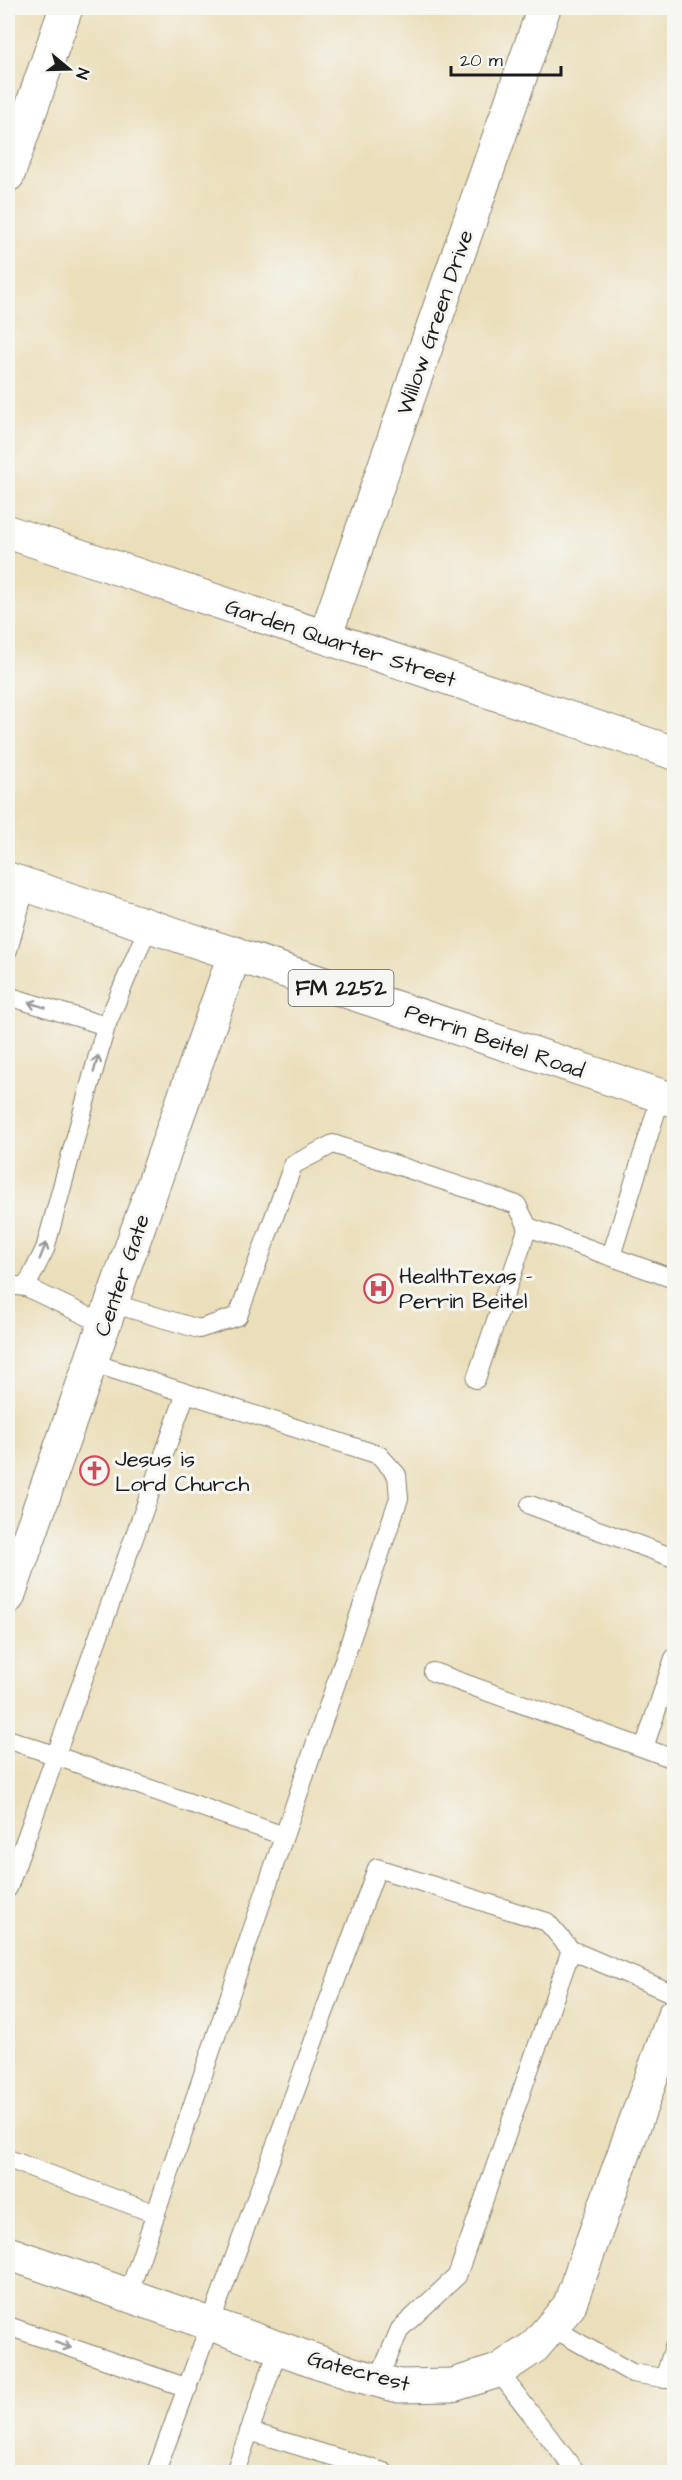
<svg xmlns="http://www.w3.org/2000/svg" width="682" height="2480" viewBox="0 0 682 2480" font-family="'Architects Daughter',sans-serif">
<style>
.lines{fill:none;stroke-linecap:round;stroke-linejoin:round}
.lane-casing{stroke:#847e6c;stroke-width:20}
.street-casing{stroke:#847e6c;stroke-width:35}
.primary-casing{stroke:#847e6c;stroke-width:35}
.lane{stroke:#fff;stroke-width:18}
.street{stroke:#fff;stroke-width:33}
.primary{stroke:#fff;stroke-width:33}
.oneway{stroke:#999}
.labels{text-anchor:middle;stroke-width:6;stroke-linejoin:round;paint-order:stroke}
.shield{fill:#f6f6f2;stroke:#5d5d5c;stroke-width:1.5}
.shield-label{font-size:21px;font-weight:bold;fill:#1c1c1c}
.street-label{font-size:22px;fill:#1c1c1c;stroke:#f6f6f2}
.poi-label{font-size:22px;fill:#1c1c1c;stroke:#f6f6f2;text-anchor:start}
</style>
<rect width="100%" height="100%" fill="#f6f6f2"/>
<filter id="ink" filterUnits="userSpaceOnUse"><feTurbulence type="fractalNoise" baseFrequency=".0167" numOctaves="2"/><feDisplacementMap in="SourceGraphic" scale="12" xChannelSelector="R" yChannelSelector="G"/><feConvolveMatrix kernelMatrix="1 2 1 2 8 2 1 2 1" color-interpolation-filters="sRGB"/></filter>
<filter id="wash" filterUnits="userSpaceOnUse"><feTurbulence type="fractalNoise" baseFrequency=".008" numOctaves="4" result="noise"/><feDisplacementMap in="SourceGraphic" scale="24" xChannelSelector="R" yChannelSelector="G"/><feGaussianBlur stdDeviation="1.35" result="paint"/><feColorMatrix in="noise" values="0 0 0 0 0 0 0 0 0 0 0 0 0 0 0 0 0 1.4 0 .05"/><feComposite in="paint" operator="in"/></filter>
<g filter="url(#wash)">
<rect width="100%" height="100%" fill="#ebdfbb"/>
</g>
<g filter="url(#ink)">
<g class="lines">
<defs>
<path id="lane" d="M8 950 26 885
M8 996 106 1026
M528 1227 674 1279
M611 1256 661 1096
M8 1285 26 1287 45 1249 106 1026 149 925
M26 1287 104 1324
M111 1303 199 1329 238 1316 293 1165 333 1144 517 1205 528 1227 476 1379
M90 1362 379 1455 397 1475 399 1498 128 2295
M530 1505 674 1558
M433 1672 674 1759
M8 1739 284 1836
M644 1748 674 1658
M8 1888 186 1393
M571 1950 674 1994
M8 2159 156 2214
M8 2326 188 2388
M551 2327 632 2373 674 2380
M498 2371 576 2472
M664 2379 674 2347
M249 2431 384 2472
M156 2472 377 1868 547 1922 571 1950 457 2276 400 2329 378 2380
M235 2472 279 2347"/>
<path id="street" d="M8 175 66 8
M8 532 674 753
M325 637 544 8
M8 1597 235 953
M8 2253 353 2374 399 2386 453 2385 498 2371 534 2347 569 2306 674 2015"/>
<path id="primary" d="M8 879 674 1100"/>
</defs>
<use href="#lane" class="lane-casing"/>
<use href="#street" class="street-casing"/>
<use href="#primary" class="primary-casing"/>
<use href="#lane" class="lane"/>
<use href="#street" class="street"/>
<use href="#primary" class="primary"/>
</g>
<defs><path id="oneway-shaft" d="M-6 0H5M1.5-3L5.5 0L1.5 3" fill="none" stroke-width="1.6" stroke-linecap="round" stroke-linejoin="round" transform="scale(1.5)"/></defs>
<g class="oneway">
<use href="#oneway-shaft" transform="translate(37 1005) rotate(-163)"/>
<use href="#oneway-shaft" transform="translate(96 1064) rotate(-75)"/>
<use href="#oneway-shaft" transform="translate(43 1251) rotate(-68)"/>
<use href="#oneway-shaft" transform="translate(63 2345) rotate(19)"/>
</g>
</g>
<defs>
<symbol id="hospital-ring" viewBox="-11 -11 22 22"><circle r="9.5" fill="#f6f6f2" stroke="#d1495b" stroke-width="1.5"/><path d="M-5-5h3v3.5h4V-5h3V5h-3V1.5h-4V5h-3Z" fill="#d1495b"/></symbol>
<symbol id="church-ring" viewBox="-11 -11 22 22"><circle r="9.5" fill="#f6f6f2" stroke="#d1495b" stroke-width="1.5"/><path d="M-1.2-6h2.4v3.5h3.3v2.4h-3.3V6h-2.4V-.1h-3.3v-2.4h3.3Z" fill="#d1495b"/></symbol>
</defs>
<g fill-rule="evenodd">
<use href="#hospital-ring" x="362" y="1272" width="33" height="33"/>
<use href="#church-ring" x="78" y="1454" width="33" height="33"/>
</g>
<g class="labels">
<rect class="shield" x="288.5" y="970" width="105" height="36" rx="4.5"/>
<g class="shield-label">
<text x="341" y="995">FM 2252</text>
</g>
<g class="street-label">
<text transform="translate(434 322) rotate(-71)" y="8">Willow Green Drive</text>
<text transform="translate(341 642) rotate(18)" y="8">Garden Quarter Street</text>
<text transform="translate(495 1040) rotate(19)" y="8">Perrin Beitel Road</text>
<text transform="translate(121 1275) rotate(-71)" y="8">Center Gate</text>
<text transform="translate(359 2370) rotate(15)" y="8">Gatecrest</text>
</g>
<g class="poi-label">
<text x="399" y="1283">HealthTexas -<tspan x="399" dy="25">Perrin Beitel</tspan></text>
<text x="115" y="1466">Jesus is<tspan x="115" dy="25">Lord Church</tspan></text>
</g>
</g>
<rect width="682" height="2480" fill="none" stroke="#f6f6f2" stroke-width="30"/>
<g transform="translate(69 69) rotate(109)" stroke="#f6f6f2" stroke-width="4.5" paint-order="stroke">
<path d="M0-4.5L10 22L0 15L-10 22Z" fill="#1c1c1c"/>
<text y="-9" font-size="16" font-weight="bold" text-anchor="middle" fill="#1c1c1c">N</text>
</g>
<path d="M451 66v9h110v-9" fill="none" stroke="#1c1c1c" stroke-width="3"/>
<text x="460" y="66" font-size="18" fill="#1c1c1c" stroke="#f6f6f2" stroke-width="4.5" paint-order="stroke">20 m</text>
</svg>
